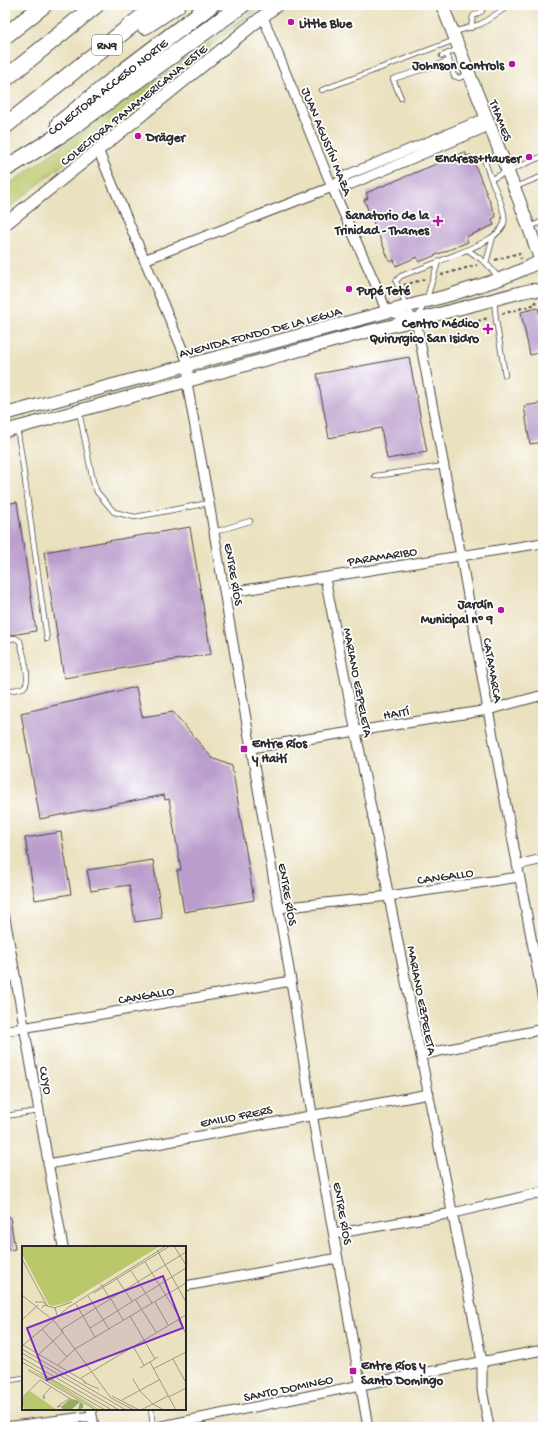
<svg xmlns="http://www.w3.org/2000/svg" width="548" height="1432" viewBox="0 0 548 1432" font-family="'Gochi Hand',sans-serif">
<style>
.green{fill:#bac86b;stroke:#727a4b}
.building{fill:#ba9dcc}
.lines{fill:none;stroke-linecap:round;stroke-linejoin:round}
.lane-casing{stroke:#484641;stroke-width:6}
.street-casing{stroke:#484641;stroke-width:11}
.secondary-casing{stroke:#484641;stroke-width:14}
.highway-casing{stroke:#484641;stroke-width:18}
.path{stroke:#484641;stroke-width:2;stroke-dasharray:3 3;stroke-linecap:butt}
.lane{stroke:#fff;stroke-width:4.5}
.street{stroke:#fff;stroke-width:9}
.secondary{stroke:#fff;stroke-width:12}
.highway{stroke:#fff;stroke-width:16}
.poi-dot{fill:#b5179e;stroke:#fff;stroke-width:1.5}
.labels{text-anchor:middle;stroke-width:3.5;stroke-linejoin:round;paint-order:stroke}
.shield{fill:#fff;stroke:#6b6b6b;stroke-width:1}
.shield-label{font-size:12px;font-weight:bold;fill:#2b2b2b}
.poi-label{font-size:13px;font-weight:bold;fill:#2b2b2b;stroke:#fff;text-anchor:start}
.street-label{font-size:13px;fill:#2b2b2b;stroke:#fff}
.inset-road{fill:none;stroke:#9e9884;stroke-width:1}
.view{fill:#7b2cbf;fill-opacity:0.15;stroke:#7b2cbf;stroke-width:2}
.inset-edge{fill:none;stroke:#2b2b2b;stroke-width:2}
</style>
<rect width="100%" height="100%" fill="#fff"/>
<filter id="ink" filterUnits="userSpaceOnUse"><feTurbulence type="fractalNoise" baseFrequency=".025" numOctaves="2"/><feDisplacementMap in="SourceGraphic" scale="8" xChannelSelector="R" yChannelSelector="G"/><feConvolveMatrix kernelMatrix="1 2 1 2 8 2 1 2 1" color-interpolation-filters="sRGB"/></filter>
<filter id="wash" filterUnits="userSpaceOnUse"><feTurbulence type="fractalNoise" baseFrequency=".012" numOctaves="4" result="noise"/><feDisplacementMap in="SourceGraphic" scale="16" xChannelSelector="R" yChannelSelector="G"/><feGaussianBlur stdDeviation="0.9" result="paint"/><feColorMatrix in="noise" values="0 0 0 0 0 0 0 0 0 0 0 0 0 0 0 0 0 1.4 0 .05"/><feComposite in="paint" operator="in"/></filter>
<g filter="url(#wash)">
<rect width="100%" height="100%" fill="#eae1bf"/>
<path class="green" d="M262 5 5 211V187Z"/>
<g id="blocks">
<path class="building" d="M465 152 467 157 471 155 496 217 492 219 494 225 466 237 468 242 419 262 417 257 396 266 394 260 390 262 364 200 368 198 366 193Z
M538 308 543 330V352L530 355 521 312Z
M409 357 427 452 387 459 381 428 329 438 317 374Z
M543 403V442L530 444 524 406Z
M17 502 36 631 5 636V504Z
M190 527 211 654 64 678 44 552Z
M136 687 142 717 173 712 212 758 232 766 254 900 184 912 177 870H181L169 799 165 800 164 795 40 819 21 713Z
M61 832 71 894 35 900 25 838Z
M153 860 162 918 135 922 129 885 91 891 87 870Z
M10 1217 15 1249 5 1250V1218Z"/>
</g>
</g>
<g filter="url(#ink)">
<use href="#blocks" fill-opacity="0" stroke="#484641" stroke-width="1"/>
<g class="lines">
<defs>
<path id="lane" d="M445 10 456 5
M471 28 473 16 482 11
M454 32 481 24 510 5
M447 54 454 76 459 78 468 74
M442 56 458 49
M322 90 455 40
M401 98 393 79 449 61
M491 179 485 162 486 160 500 153
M515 187 543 176
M530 227 543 221
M468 250 486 263 499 278
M438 262 401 276 396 281 406 306 416 320 426 301 438 262C454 254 500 241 504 223 507 213 495 189 491 179L543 156
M486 263 493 237
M494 300 496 320 505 375
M79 411 93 481 97 492 114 512 135 517 209 503
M17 428 21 452 47 639
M375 476 444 466
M214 532 250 521
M5 640 15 638 20 641C22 650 32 681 24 687 19 690 11 690 5 691
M5 1116 39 1111
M5 1381 23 1378
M151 1409 153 1427"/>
<path id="street" d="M263 17 332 187 379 292 386 311 416 320 461 556 488 710 543 1000
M98 150 189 365 187 382 190 400 209 503 251 748 291 981 312 1114 368 1427
M332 187 347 175 486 118
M144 260 332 187 349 185 489 126
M325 578 482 1361V1389L489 1427
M225 593 543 543
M251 748 488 710 543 695
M517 865 543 859
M279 908 389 896 519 877
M5 918 63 1247
M5 1031 291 981
M421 1055 543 1029
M48 1164 429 1094
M334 1234 453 1213 543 1192
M185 1286 338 1258
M91 1409 94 1427
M5 1427 92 1416
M157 1427 361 1385 543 1350"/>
<path id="secondary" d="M442 5 519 200 543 267
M5 224 98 150 277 5
M5 414 450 295 500 279 524 269 543 260
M5 431 366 332 416 320 522 292 532 290 543 291"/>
<path id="highway" d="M145 26 177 5
M5 36 44 5
M5 79 96 5
M59 124 127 69 211 5
M5 126 157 5
M5 169 68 130 242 5"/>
</defs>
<use href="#lane" class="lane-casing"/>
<use href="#street" class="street-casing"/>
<use href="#secondary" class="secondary-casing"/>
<use href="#highway" class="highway-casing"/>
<path class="path" d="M495 260 519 253 521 259
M441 275 477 265
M404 285 425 279
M502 314 536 304 535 301
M455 328 488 318"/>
<use href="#lane" class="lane"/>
<use href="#street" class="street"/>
<use href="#secondary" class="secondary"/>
<use href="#highway" class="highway"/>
</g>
</g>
<g class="poi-dot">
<circle cx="291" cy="22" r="4"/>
<circle cx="512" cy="64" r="4"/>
<circle cx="138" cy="136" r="4"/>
<circle cx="529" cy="157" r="4"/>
<path d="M436 215h4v4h4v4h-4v4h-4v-4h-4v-4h4z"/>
<circle cx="349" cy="289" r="4"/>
<path d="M486 323h4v4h4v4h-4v4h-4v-4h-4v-4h4z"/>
<circle cx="501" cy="610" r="4"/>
<rect x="240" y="745" width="8" height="8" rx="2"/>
<rect x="349" y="1367" width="8" height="8" rx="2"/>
</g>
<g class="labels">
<rect class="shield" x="92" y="35" width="30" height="20" rx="3"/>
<g class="shield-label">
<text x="107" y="49">RN9</text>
</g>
<g class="poi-label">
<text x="299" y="27">Little Blue</text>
<text x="504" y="69" text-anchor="end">Johnson Controls</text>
<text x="146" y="141">Dräger</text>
<text x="521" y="162" text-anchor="end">Endress+Hauser</text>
<text x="429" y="219" text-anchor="end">Sanatorio de la<tspan x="429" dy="15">Trinidad - Thames</tspan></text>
<text x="357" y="294">Pupé Teté</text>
<text x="479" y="327" text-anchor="end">Centro Médico<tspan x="479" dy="15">Quirurgico San Isidro</tspan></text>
<text x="493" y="608" text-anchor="end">Jardín<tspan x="493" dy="15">Municipal nº 9</tspan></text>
<text x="252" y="747">Entre Ríos<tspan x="252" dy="15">y Haití</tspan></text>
<text x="361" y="1369">Entre Ríos y<tspan x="361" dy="15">Santo Domingo</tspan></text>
</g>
<g class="street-label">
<text transform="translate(107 86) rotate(-38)" y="5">COLECTORA ACCESO NORTE</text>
<text transform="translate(133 104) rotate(-39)" y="5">COLECTORA PANAMERICANA ESTE</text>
<text transform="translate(502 120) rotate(69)" y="5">THAMES</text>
<text transform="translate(328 141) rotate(68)" y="5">JUAN AGUSTÍN MAZA</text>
<text transform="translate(260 331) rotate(-15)" y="5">AVENIDA FONDO DE LA LEGUA</text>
<text transform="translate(382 555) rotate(-9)" y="5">PARAMARIBO</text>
<text transform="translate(235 574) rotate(80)" y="5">ENTRE RÍOS</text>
<text transform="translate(494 670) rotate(80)" y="5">CATAMARCA</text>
<text transform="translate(359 682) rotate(79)" y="5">MARIANO EZPELETA</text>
<text transform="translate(396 712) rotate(-9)" y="5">HAITÍ</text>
<text transform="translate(445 875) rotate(-8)" y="5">CANGALLO</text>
<text transform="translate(289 894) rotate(80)" y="5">ENTRE RÍOS</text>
<text transform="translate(146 994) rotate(-10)" y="5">CANGALLO</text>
<text transform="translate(423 1000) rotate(79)" y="5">MARIANO EZPELETA</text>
<text transform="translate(47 1080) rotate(80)" y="5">CUYO</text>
<text transform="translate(236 1115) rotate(-11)" y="5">EMILIO FRERS</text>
<text transform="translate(344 1213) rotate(80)" y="5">ENTRE RÍOS</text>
<text transform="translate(288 1387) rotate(-12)" y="5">SANTO DOMINGO</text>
</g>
</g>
<g transform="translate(22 1246)">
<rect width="164" height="164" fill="#eae1bf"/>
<path d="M0 0H138L47 56 31 60 27 59 0 8ZM3 121 30 134 78 164H76ZM8 145 21 154 35 164H4L0 159V153Z" fill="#bac86b"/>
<path d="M48 153 55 154 61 158V162L56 164 58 156 49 164H41L39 161Z" fill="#93ac5f"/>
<path class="inset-road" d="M152 0 164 19M135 4 164 56M0 13 24 58M123 16 158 72M109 25 130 57M95 33 110 55M79 38 88 53M72 47 148 0M0 49 33 76 89 152 112 164M66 50 87 83M89 53 101 74M113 53 134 86M13 56H21L26 60M133 56 146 79M54 58 73 91M20 62 22 59 33 62 35 69M32 62 50 56M108 70 133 113M156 73 164 88M0 74 16 59M68 82 164 22M20 83 45 111M1 99 64 136M0 100 47 61 144 0M111 100 122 119M0 103 104 164M0 107 97 164M17 108 41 86 40 83 164 6M0 112 90 164M151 113 164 137M0 116 83 164M128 116 154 164M36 119 53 103 164 37M118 122 136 111M131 123 164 106M6 124 74 164M59 132 164 69M111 133 118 145 131 158 142 164M18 134 52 155M61 136 77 143M21 150 22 153 23 151 21 150 29 141M90 150 117 164M147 151 164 142M0 152 18 134M100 154 137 134M39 160 35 161 48 152M119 164 146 150"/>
<path class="view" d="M141 30 161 82 25 134 5 82Z"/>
<rect width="164" height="164" class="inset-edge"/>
</g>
<rect width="548" height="1432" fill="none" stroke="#fff" stroke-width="20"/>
</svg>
